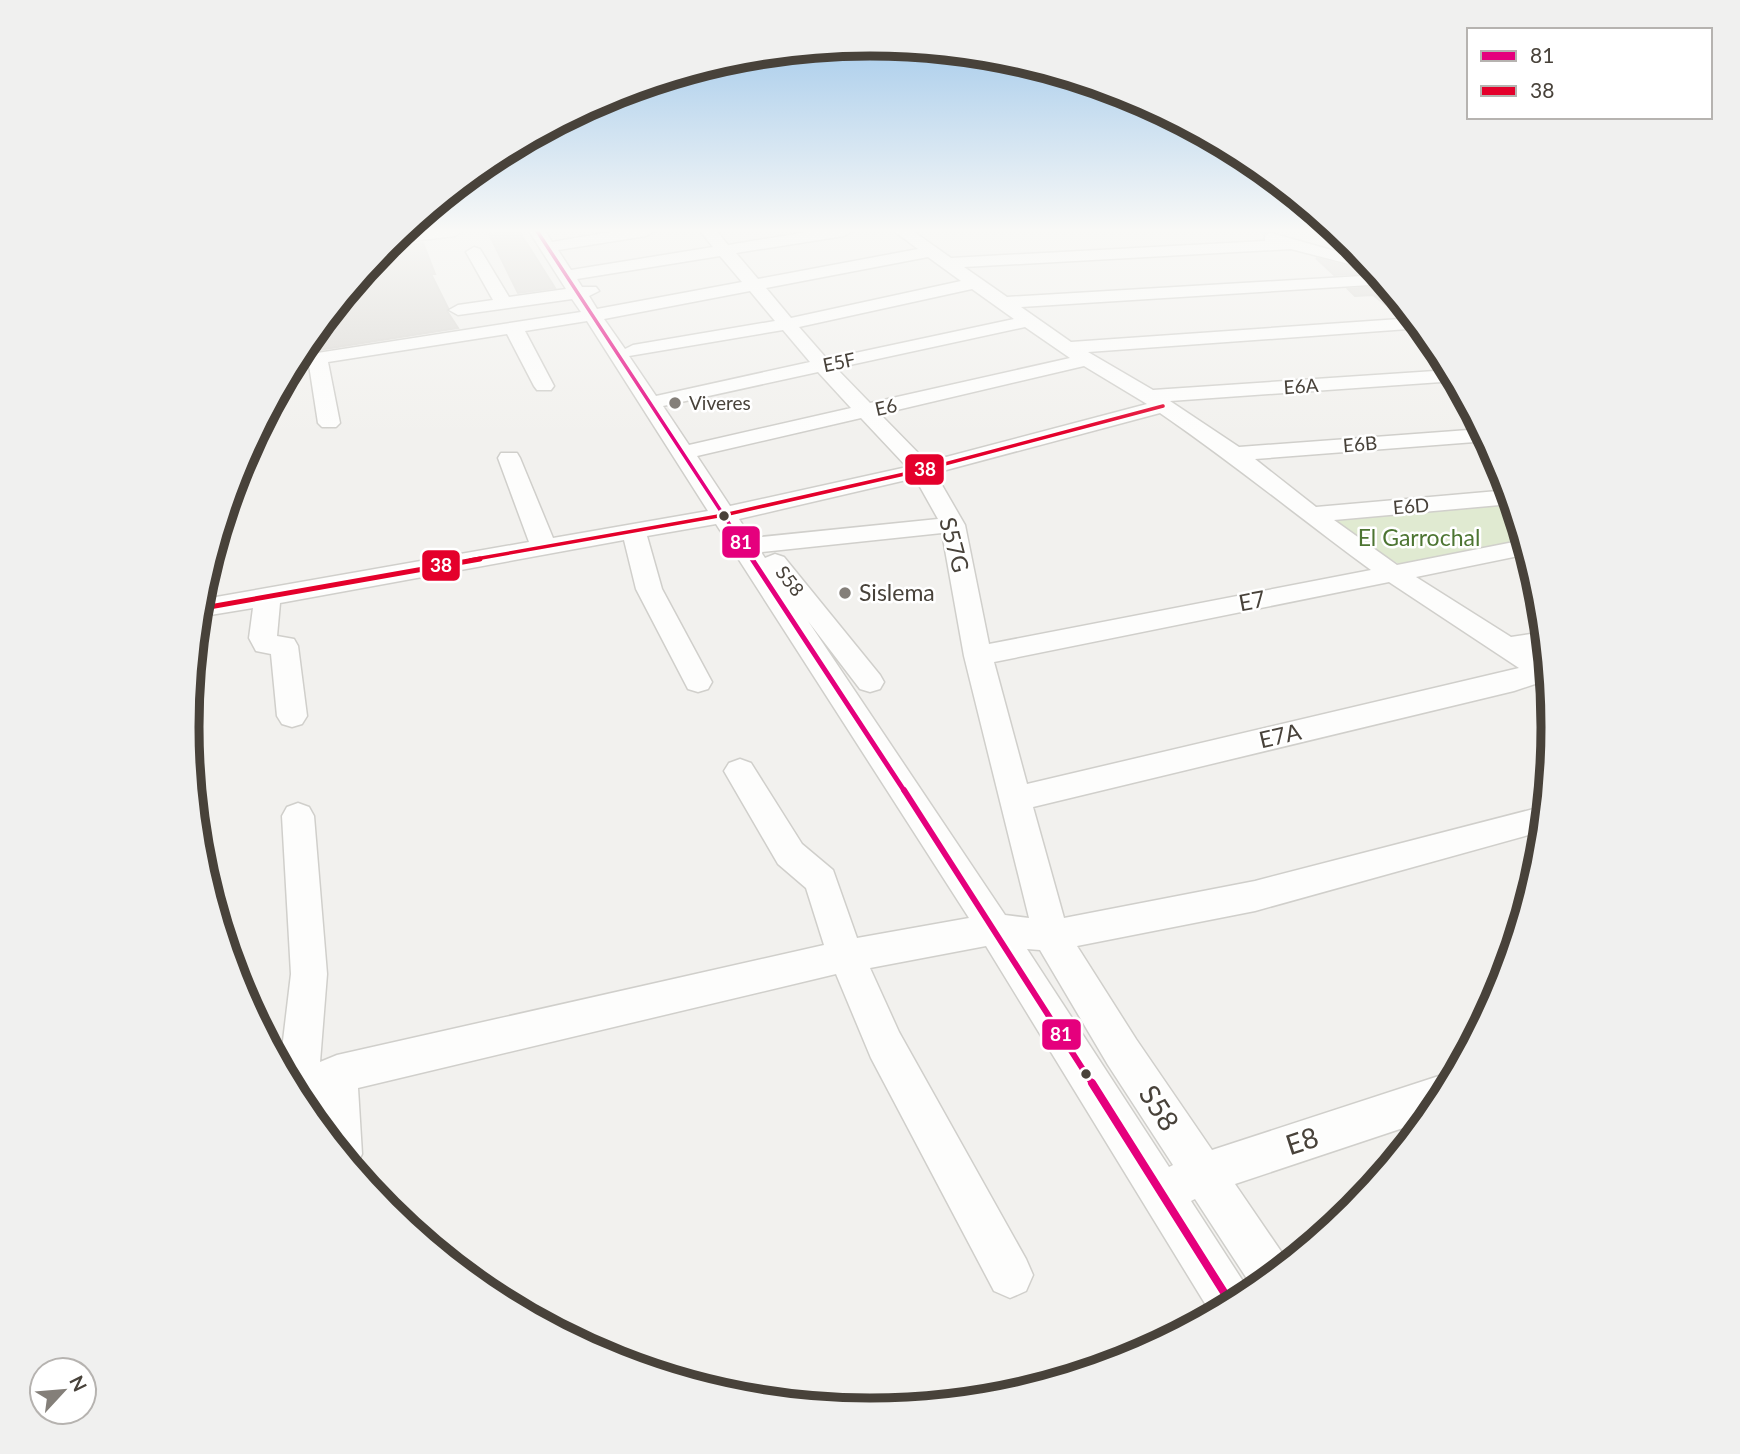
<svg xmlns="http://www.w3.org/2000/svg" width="1740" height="1454" viewBox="0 0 1740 1454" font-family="Lato,sans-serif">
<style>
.green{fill:#e0ead1}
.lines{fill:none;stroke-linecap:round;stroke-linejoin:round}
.stream{stroke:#c3dceb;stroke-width:4.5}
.building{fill:#dcdad6;stroke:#dad8d4;stroke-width:2}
.minor-casing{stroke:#d0cfcb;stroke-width:3}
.minor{fill:#fdfdfc;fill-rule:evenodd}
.bus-1-far3-casing{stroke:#fff;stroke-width:7}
.bus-1-far2-casing{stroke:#fff;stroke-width:10}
.bus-1-far1-casing{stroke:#fff;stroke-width:11}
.bus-1-casing{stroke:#fff;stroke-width:13}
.bus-2-far1-casing{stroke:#fff;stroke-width:7}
.bus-2-casing{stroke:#fff;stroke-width:10}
.bus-1-far3{stroke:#e5007d;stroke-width:3.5}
.bus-1-far2{stroke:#e5007d;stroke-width:5}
.bus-1-far1{stroke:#e5007d;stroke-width:6}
.bus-1{stroke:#e5007d;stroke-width:8}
.bus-2-far1{stroke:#e4002b;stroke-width:3.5}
.bus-2{stroke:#e4002b;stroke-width:5}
.poi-dot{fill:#847f79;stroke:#fff;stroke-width:2.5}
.bus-dot{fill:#48423a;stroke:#fff;stroke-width:2.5}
.labels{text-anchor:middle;stroke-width:5;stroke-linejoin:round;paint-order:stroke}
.far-street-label{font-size:19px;fill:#48423a;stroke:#fff}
.far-poi-label{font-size:19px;fill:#48423a;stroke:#fff;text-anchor:start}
.park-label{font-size:23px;fill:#4d7532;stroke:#fff}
.street-label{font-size:23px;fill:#48423a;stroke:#fff}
.poi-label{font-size:23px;fill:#48423a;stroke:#fff;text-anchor:start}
.near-street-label{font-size:28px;fill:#48423a;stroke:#fff}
.rim{fill:none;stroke:#48423a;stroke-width:9}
.line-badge{stroke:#fff;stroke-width:2.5}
.badge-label{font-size:19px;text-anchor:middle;font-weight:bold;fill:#fff}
</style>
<rect width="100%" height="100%" fill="#f2f1ee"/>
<path class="green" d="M1511 497 1526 548 1410 571 1318 514Z"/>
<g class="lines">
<path class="stream" d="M1261 231 1277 236"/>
</g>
<path class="building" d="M506 231H519L555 288 518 293 489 234Z
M423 243 435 274H431L448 308 447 311 458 328 299 353 356 282 378 278 375 259 382 249Z
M1316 258 1372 273 1334 275Z
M1388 286 1411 316H1400L1373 295 1355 296 1348 289Z"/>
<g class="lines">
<defs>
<path id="minor" d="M420 231H463L455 236 387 244 399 234Z
M529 231H545L552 242 616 231H654L646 236 558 250 571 270 713 247 700 231H717L728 245 813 231H852L844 236 736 253 758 279 918 249 894 231H913L951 258 1265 241V235L1271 233 1367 260 1376 271 1291 249 964 267 1007 297 1379 275 1386 284 1021 307 1071 342 1414 318 1422 328 1088 352 1153 390 1450 370 1456 381 1170 401 1239 447 1482 429 1488 441 1255 459 1316 507 1509 490 1511 504 1334 520 1397 565 1524 540 1528 554 1416 577 1511 637 1544 632 1546 650 1534 652 1547 660 1549 684 1541 682 1514 691 1033 807 1064 918 1255 881 1545 806 1543 831 1255 911 1077 946 1136 1039 1212 1150 1445 1074 1454 1078 1438 1107 1427 1120 1235 1184 1289 1263 1255 1291 1195 1199 1191 1201 1248 1289 1249 1295 1212 1315 986 946 870 968 899 1032 1026 1259 1033 1275 1026 1291 1010 1298 994 1291 871 1058 836 974 358 1088 362 1154 354 1170 319 1128 318 1109 309 1115 280 1066 291 974 282 816 287 807 298 803 309 807 314 816 327 974 320 1062 337 1055 824 945 806 888 778 864 724 771 729 763 740 759 751 763 802 844 833 870 857 938 969 918 716 524 647 536 662 589 712 682 708 689 698 692 688 689 636 589 624 540 280 603 277 636 294 639 298 646 307 716 302 724 292 727 282 724 277 716 271 654 256 651 249 638 253 608 198 617 199 600 529 542 498 458 501 453H517L520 458 553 538 708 511 587 321 525 331 554 386 551 390H537L534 386 507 334 328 362 340 423 336 427H322L318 423 309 365 291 367 298 356 581 312 572 299 458 315 449 310 458 305 493 300 466 252 474 247 480 249 509 297 566 289ZM720 256 742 282 597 309 589 296 599 291 596 287H582L577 279ZM928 257 961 281 791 318 766 288ZM972 289 1014 319 827 359 799 327ZM750 291 775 321 633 345 625 349 604 319ZM1025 327 1070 358 870 403 836 368ZM783 330 810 362 656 396 629 356ZM1084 366 1147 404 927 462 880 414ZM818 372 851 408 689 445 663 406ZM1160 413C1233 463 1300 518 1371 570L989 644 965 525 935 473ZM861 418 907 467 730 506 697 456ZM915 478 938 519 751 538 739 519ZM942 533 964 656 1029 918 1005 915 808 621 860 689 870 692 880 689 884 682 880 675 784 557 775 554 765 558 761 552ZM1389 582 1519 668 1027 784 994 662ZM1027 949 1040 950 1108 1065 1173 1165 1169 1167Z"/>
</defs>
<use href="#minor" class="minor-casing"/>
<use href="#minor" class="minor"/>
<defs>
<path id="bus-1-far3" d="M537 231 753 560"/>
<path id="bus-1-far2" d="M752 559 905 792"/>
<path id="bus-1-far1" d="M904 790 1093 1085"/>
<path id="bus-1" d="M1092 1083 1232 1305"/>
<path id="bus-2-far1" d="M470 560 724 515 922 470 1163 406"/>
<path id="bus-2" d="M198 609 480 559"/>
</defs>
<use href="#bus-1-far3" class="bus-1-far3-casing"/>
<use href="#bus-1-far2" class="bus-1-far2-casing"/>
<use href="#bus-1-far1" class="bus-1-far1-casing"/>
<use href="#bus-1" class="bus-1-casing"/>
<use href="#bus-2-far1" class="bus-2-far1-casing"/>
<use href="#bus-2" class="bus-2-casing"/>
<use href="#bus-1-far3" class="bus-1-far3"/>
<use href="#bus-1-far2" class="bus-1-far2"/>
<use href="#bus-1-far1" class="bus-1-far1"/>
<use href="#bus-1" class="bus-1"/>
<use href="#bus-2-far1" class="bus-2-far1"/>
<use href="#bus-2" class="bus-2"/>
</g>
<linearGradient id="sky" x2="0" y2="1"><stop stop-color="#99c4e9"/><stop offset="0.53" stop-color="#f9f9f7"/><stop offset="1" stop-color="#f9f9f7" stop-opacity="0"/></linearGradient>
<rect width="1740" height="435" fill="url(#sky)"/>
<g class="poi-dot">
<circle cx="675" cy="403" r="7"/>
<circle cx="845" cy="593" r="7"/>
</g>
<g class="bus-dot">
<circle cx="724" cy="516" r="6"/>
<circle cx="1086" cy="1074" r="6"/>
</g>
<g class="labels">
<g class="far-street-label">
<text transform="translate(839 362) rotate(-12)" y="7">E5F</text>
<text transform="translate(1301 386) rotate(-4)" y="7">E6A</text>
<text transform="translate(886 407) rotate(-13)" y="7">E6</text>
<text transform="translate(1360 444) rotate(-5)" y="7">E6B</text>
<text transform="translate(1411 506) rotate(-5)" y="7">E6D</text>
<text transform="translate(790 581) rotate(52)" y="7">S58</text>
</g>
<g class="far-poi-label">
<text x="689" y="410">Viveres</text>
</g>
<g class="park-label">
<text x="1419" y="546">El Garrochal</text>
</g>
<g class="street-label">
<text transform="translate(954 545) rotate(75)" y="8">S57G</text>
<text transform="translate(1252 601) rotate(-11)" y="8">E7</text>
<text transform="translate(1280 736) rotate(-13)" y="8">E7A</text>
</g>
<g class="poi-label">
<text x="859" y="601">Sislema</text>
</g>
<g class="near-street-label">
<text transform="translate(1159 1108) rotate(57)" y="10">S58</text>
<text transform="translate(1302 1141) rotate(-18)" y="10">E8</text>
</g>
</g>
<path d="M0 0H1740V1454H0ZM199 727a671 671 0 1 1 1342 0a671 671 0 1 1-1342 0Z" fill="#f0f0ef" fill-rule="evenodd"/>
<path class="rim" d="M199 727a671 671 0 1 1 1342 0a671 671 0 1 1-1342 0Z"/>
<g class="line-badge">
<rect x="904" y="453" width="41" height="33" rx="7" fill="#e4002b"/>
<rect x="721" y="525" width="40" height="34" rx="7" fill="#e5007d"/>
<rect x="421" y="549" width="40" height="33" rx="7" fill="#e4002b"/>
<rect x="1041" y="1018" width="41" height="33" rx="7" fill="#e5007d"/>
</g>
<g class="badge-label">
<text x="925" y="476">38</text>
<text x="741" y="549">81</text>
<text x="441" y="572">38</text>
<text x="1061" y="1041">81</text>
</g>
<rect x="1467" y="28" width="245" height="91" fill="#ffffff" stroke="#b6b3b0" stroke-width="2"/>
<rect x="1481" y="51" width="35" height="10" fill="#e5007d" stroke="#b6b3b0" stroke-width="2"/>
<text x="1530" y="63" font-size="21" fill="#48423a">81</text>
<rect x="1481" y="86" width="35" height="10" fill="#e4002b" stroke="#b6b3b0" stroke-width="2"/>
<text x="1530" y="98" font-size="21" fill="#48423a">38</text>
<g transform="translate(63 1391) rotate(64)"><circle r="33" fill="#ffffff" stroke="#b6b3b0" stroke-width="2"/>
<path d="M0-5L12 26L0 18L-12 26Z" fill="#847f79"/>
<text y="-10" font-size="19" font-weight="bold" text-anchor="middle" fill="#48423a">N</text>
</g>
</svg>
